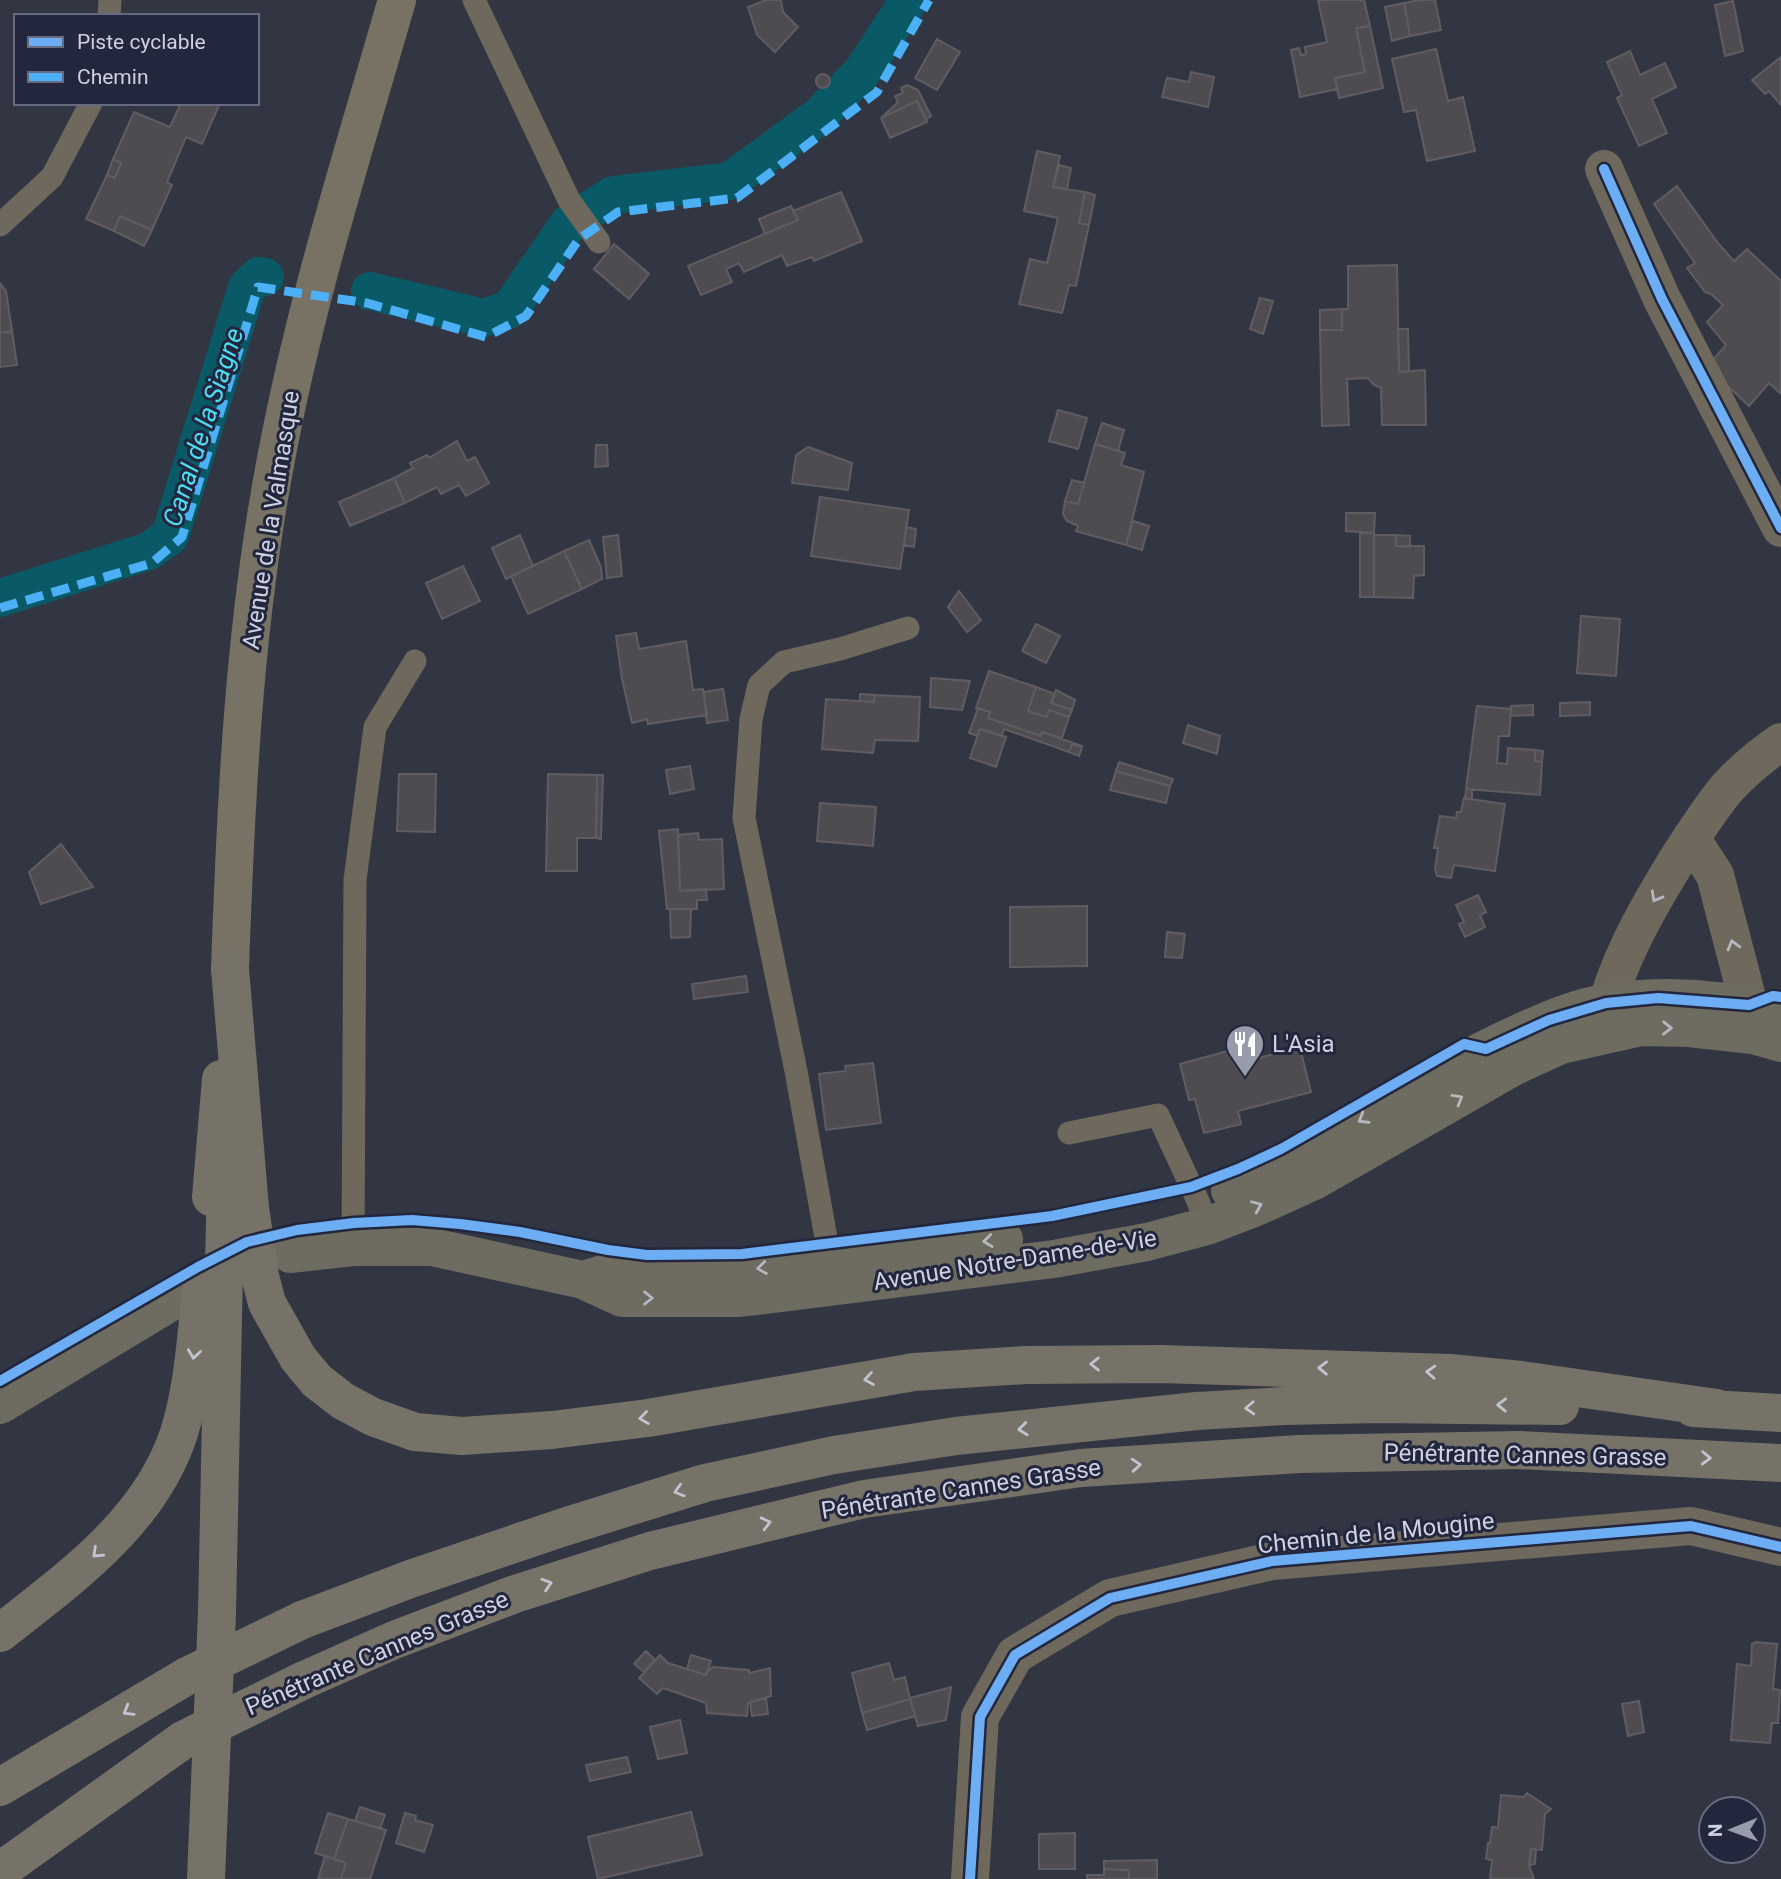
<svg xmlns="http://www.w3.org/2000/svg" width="1781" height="1879" viewBox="0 0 1781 1879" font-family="Roboto,sans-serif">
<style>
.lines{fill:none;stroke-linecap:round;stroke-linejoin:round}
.canal{stroke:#095a66;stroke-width:38}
.building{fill:#4f4c51;stroke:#605d62;stroke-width:2}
.service{stroke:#6e695c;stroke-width:23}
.minor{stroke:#6e695c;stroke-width:38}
.secondary{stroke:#6e6c60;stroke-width:38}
.primary{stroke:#777264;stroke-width:38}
.trunk{stroke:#767268;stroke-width:38}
.trunk-bridge{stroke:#767268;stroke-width:38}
.quiet{stroke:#4cb0f7;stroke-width:9;stroke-dasharray:18 9;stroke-linecap:butt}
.cycleway-casing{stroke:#23273e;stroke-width:15}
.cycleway{stroke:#6dadf4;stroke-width:10}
.oneway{stroke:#b6b7c0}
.oneway2{stroke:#b6b8c1}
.oneway3{stroke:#c1c3cf}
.labels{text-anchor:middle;stroke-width:6;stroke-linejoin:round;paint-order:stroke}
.street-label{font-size:24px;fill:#ced1e1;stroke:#23273e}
.poi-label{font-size:24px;fill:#ced1e1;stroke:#23273e;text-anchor:start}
.water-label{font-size:26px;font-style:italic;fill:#4cdcf3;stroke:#23273e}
</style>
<rect width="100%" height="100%" fill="#323643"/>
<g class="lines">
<path class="canal" d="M370 291 484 318 510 309 569 223 613 195 730 181 819 116 862 72 909 0
M0 598 149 551 170 536 247 287 259 276 265 277"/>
</g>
<path class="building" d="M766 0H781L783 12 798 27 775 52 757 35 748 7Z
M1318 0H1364L1370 26 1356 28 1365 72 1335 78 1337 89 1300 97 1291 50 1299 48 1301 55 1306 54 1305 47 1327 42Z
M1419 0H1435L1441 30 1410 36 1404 3Z
M1733 1 1743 51 1725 56 1715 5Z
M1404 3 1410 36 1392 41 1385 7Z
M1370 26 1383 88 1339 98 1335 78 1365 72 1356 28Z
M937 39 960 52 937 90 915 78Z
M1436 49 1448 101 1463 97 1475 151 1427 161 1416 110 1404 112 1392 59Z
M1630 51 1640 75 1665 63 1676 87 1652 99 1667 133 1639 146 1617 98 1622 95 1607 62Z
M1781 57V105L1769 91 1765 94 1752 80Z
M1191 72 1214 77 1208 107 1162 97 1167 78 1189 82Z
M816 81a7 7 0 1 1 14 0a7 7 0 1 1-14 0Z
M907 85 918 90 931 116 926 119 917 101 881 118 898 102 895 96 903 93 901 88Z
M917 101 927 122 890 138 881 118Z
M181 103H220L202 144 186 137 167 182 172 185 152 230 120 216 114 231 86 219 107 175 115 178 121 163 113 159 134 112 170 127Z
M1037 151 1060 156 1053 187 1085 192 1079 223 1089 225 1076 286 1069 285 1062 313 1019 304 1030 259 1047 263 1058 218 1024 211Z
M113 159 121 163 115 178 107 175Z
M1059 165 1071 168 1067 189 1053 187Z
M1677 186 1718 243 1734 261 1747 249 1781 281V394L1769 383 1749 406 1713 372 1711 362 1726 345 1707 322 1723 305 1711 294 1705 292 1687 268 1695 263 1654 204Z
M841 192 862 241 814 261 812 257 787 266 782 255 744 272 739 263 726 269 732 282 701 295 688 266 798 220 793 211Z
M1085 192 1095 195 1089 225 1079 223Z
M791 206 798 220 765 234 759 219Z
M120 216 152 230 144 246 114 231Z
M614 244 649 274 629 299 594 269Z
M1397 265 1399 372 1425 370 1426 425H1382L1381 388 1374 385 1368 378 1347 379 1349 425 1322 426 1320 330H1342V309H1348V266Z
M0 283 6 291 12 331 0 333Z
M1260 298 1273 301 1263 334 1250 329Z
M1342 309V330H1320V310Z
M1398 329H1408L1409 371 1399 372Z
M12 331 17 365 0 367V333Z
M1058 410 1087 418 1078 449 1049 441Z
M1102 423 1124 430 1118 451 1095 444Z
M457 441 467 461 475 457 489 483 466 496 459 485 441 494 437 487 405 503 394 478 413 468 410 463 427 455 429 458Z
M1095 444 1125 453 1121 465 1144 472 1126 545 1076 531 1078 526 1067 521 1063 514 1065 501 1078 504Z
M596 445H607L608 466 595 467Z
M808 447 852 463 848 490 792 483 796 455Z
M394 478 405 503 350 526 339 502Z
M1072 480 1084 483 1078 504 1065 501Z
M820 497 909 510 900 569 811 556Z
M1346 513H1375L1374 533 1346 531Z
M1133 521 1149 526 1142 550 1126 545Z
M906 527 916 529 914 547 904 545Z
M1360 532 1374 533V597H1360Z
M520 535 533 566 506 579 492 548Z
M618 535 622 576 607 578 603 537Z
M1374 535H1396V546H1424V575L1414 576 1413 598 1374 597Z
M1396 535 1410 536V547L1396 546Z
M589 540 601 567 602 579 582 589 564 551Z
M564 551 582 589 528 614 511 576Z
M463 566 480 601 442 619 426 583Z
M959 591 981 620 967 632 948 607Z
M1581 616 1620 619 1616 676 1577 673Z
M1036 624 1060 636 1046 663 1022 651Z
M636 633 639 649 686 641 693 690 703 689 707 715 648 724 647 719 632 723 622 679 616 636Z
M989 671 1036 687 1028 711 1047 717 1049 710 1069 717 1062 738 1042 732 1041 736 988 718 990 712 976 708Z
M931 678 970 681 962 710 930 707Z
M1036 687 1055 694 1051 703 1072 710 1069 717 1049 710 1047 717 1028 711Z
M723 689 728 720 707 723 704 692Z
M1056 690 1075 700 1072 710 1051 703Z
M860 694 875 695 874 702 860 701Z
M875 695 920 697 918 741 875 740 873 753 822 749 826 699 874 702Z
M1590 702V715L1560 716V703Z
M1533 705V715L1510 716 1511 706Z
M1477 706 1511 709 1509 736H1499L1497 763 1507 764 1508 748 1535 750V761L1542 762 1540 795 1466 789Z
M978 708 990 712 988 718 1041 736 1042 732 1082 746V747L1072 744 1069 752 1004 729 1001 736 980 729 977 736 969 733Z
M1188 725 1220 736 1217 754 1183 743Z
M980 729 1006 737 996 767 970 758Z
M1072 744 1082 747 1079 756 1069 752Z
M1535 750 1543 751 1542 762 1535 761Z
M1119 762 1173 779 1170 786 1116 771Z
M690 766 694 789 670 794 666 770Z
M1116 771 1170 786 1166 803 1110 790Z
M399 774H436L435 832 397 831Z
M548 774 597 775 596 838H577V871H546Z
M597 775H603L601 839 596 838Z
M1466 789 1472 790V799H1465Z
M1464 798 1505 804 1495 871 1454 865 1451 878 1437 876 1435 869 1438 848H1434L1440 816 1456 818 1457 812H1461Z
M820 803 876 807 873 846 817 841Z
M678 829 680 891 706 889 707 900H697V909H667L659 831Z
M698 833 699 840 722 839 724 889 680 891 678 835Z
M61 844 93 887 41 904 29 872Z
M1478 895 1486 912 1480 915 1485 927 1465 937 1459 924 1464 922 1456 905Z
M1087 906V966L1010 967V907Z
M670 909H691L690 937 671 938Z
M1167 932 1185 934 1182 958 1165 957Z
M746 976 748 992 694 999 692 984Z
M1242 1047 1245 1061 1300 1048 1311 1092 1238 1111 1241 1124 1204 1133 1195 1099 1189 1100 1180 1064Z
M873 1063 881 1123 826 1130 819 1074 846 1071 845 1066Z
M1756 1642 1777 1644 1773 1689 1780 1690 1778 1723H1772L1770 1743 1731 1740 1737 1664 1751 1666 1752 1644Z
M646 1651 655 1660 644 1672 634 1664Z
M660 1655 668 1663 706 1675 708 1671 713 1667 749 1670V1673L770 1668 771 1696 748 1703 747 1716 707 1713 706 1703 663 1688 657 1694 639 1678Z
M691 1655 711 1661 706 1675 687 1669Z
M889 1663 894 1680 905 1677 910 1699 862 1713 852 1673Z
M951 1687 946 1720 918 1726 910 1698Z
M766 1698 768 1714 752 1716 750 1702Z
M910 1699 915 1716 867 1730 862 1713Z
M1639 1701 1644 1732 1628 1736 1622 1704Z
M680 1720 687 1753 658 1759 650 1727Z
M627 1757 631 1772 590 1781 586 1765Z
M1527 1793 1551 1809 1545 1814 1542 1850 1531 1849 1529 1865 1534 1879H1490L1492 1860 1486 1859 1488 1843H1490L1492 1827 1498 1828 1501 1795 1524 1797Z
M360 1807 385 1815 380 1829 355 1821Z
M691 1812 702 1855 598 1879 588 1837Z
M328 1813 348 1819 334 1859 315 1853Z
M405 1813 416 1816 415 1820 433 1825 424 1852 396 1843Z
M348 1819 386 1830 370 1879H341L346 1863 334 1859Z
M1075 1833V1869H1039V1834Z
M1531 1849H1536L1535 1864 1529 1865Z
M325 1856 346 1863 341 1879H318Z
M1157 1860V1879H1129V1870L1104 1869V1861Z
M1104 1869 1129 1870V1879H1087V1875H1104Z"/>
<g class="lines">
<path class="service" d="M474 0 569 200 599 242
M109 16 110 0
M0 225 52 177 91 103
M1069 1133 1158 1115 1198 1201 1207 1226
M353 1247 355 880 375 727 415 661
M832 1271 796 1071 744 818 751 719 759 685 784 662 840 649 908 628"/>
<path class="minor" d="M1604 169 1662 299 1781 528
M1691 838 1715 875 1749 1005 1753 1035
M1600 1031C1613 968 1645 912 1679 857 1694 834 1710 808 1728 787 1744 770 1762 755 1781 742
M970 1879 980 1717 1015 1655 1110 1598 1272 1561 1691 1526 1781 1547"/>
<path class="secondary" d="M1230 1190C1272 1175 1310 1150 1348 1128 1404 1094 1461 1059 1521 1032 1548 1020 1577 1007 1606 1003 1664 994 1725 998 1781 1014
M290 1254 353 1247H432L583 1280 622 1298H740L1054 1259 1147 1242 1207 1226 1254 1208 1314 1181 1513 1067 1561 1045 1641 1027 1689 1028 1753 1035 1781 1043
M583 1280 621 1268 682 1274 742 1271 1004 1239
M0 1405 176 1299"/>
<path class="primary" d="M230 969C236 797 244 623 277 454 306 300 354 150 397 0"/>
<path class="trunk" d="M230 969 250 1208 260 1276 267 1303 298 1358 317 1381 343 1401 373 1417 415 1432 462 1436 552 1430 648 1418 914 1372 1026 1365 1161 1364 1450 1373 1521 1380 1717 1408
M211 1197 221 1079
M1693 1408 1781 1413
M302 1620 413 1578 564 1527 705 1483 834 1455 956 1436 1197 1411 1284 1406 1379 1404 1560 1406
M0 1633C70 1578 150 1522 179 1433 193 1388 196 1338 201 1291
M302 1681 394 1640 515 1594 650 1551 864 1499 1081 1468 1299 1454 1518 1450 1781 1463
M0 1787 187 1676
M0 1871 183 1740
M206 1879 217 1613 226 1170"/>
<path class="trunk-bridge" d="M187 1676 302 1620
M183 1740 302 1681"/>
<path class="quiet" d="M0 608 152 563 182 537 258 287 367 303 486 337 526 316 579 239 618 212 737 198 877 92 929 0"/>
<defs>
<path id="cycleway" d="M1604 169 1662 299 1781 528
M0 1381 198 1267 247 1242 297 1230 354 1223 412 1220 460 1224 520 1232 608 1250 647 1255 742 1254 1052 1216 1191 1187 1238 1169 1281 1149 1464 1044 1486 1049 1549 1020 1606 1003 1658 998 1749 1005 1773 996 1781 997
M970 1879 980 1717 1015 1655 1110 1598 1272 1561 1691 1526 1781 1547"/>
</defs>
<use href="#cycleway" class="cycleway-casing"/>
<use href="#cycleway" class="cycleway"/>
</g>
<defs><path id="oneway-chevron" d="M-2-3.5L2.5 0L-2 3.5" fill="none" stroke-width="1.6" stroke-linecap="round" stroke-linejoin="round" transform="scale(1.75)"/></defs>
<g class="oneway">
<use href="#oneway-chevron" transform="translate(1656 897) rotate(119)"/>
<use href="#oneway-chevron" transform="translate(1733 945) rotate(-105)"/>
</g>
<g class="oneway2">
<use href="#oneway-chevron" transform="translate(1667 1028) rotate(1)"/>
<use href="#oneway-chevron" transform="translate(1458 1099) rotate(-30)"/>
<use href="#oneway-chevron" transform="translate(1363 1119) rotate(149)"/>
<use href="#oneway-chevron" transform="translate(1257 1206) rotate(-23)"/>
<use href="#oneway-chevron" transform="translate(988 1241) rotate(173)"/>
<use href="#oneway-chevron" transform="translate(762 1268) rotate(172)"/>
<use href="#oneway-chevron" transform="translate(648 1298)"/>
</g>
<g class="oneway3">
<use href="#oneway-chevron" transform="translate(194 1354) rotate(98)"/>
<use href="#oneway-chevron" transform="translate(1095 1364) rotate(180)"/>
<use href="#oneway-chevron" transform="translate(1323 1368) rotate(-179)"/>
<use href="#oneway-chevron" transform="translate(1431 1372) rotate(-177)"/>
<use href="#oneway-chevron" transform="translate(869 1379) rotate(171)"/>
<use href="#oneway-chevron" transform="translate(1502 1405) rotate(-179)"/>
<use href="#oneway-chevron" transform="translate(1250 1408) rotate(177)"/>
<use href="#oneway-chevron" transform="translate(644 1418) rotate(172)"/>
<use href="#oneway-chevron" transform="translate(1023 1429) rotate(174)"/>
<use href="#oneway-chevron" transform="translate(1706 1458) rotate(2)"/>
<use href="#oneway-chevron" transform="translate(1136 1465) rotate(-4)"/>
<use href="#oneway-chevron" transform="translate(679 1491) rotate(163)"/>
<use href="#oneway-chevron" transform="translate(766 1523) rotate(-14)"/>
<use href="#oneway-chevron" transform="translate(97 1553) rotate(137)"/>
<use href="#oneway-chevron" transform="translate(547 1584) rotate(-18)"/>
<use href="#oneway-chevron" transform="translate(128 1711) rotate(149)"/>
</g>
<defs>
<symbol id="restaurant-pin" viewBox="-11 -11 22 30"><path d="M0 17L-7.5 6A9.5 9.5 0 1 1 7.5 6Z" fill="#979baa" stroke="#23273e"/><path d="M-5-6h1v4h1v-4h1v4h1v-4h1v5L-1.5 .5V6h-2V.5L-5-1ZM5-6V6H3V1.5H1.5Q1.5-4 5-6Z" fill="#fff"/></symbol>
</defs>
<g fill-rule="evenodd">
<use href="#restaurant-pin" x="1223" y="1022" width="44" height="60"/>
</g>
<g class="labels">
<g class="street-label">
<text transform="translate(271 520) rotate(-81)" y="8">Avenue de la Valmasque</text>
<text transform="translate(1015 1260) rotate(-9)" y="8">Avenue Notre-Dame-de-Vie</text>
<text transform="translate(1525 1455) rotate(1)" y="8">Pénétrante Cannes Grasse</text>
<text transform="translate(961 1489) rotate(-9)" y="8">Pénétrante Cannes Grasse</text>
<text transform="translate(1376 1533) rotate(-6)" y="8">Chemin de la Mougine</text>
<text transform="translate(377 1653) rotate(-23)" y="8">Pénétrante Cannes Grasse</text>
</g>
<g class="poi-label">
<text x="1272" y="1052">L'Asia</text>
</g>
<g class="water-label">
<text transform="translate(203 427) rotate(-72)" y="9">Canal de la Siagne</text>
</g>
</g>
<rect x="14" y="14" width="245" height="91" fill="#23273e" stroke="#676b7f" stroke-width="2"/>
<rect x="28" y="37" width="35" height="10" fill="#6dadf4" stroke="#676b7f" stroke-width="2"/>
<text x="77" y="49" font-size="21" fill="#ced1e1">Piste cyclable</text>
<rect x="28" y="72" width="35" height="10" fill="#4cb0f7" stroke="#676b7f" stroke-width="2"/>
<text x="77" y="84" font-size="21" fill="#ced1e1">Chemin</text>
<g transform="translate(1732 1830) rotate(269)"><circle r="33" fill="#23273e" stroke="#676b7f" stroke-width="2"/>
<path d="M0-5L12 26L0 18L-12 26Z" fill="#979baa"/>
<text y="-10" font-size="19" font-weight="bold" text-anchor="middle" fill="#ced1e1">N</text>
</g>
</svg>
